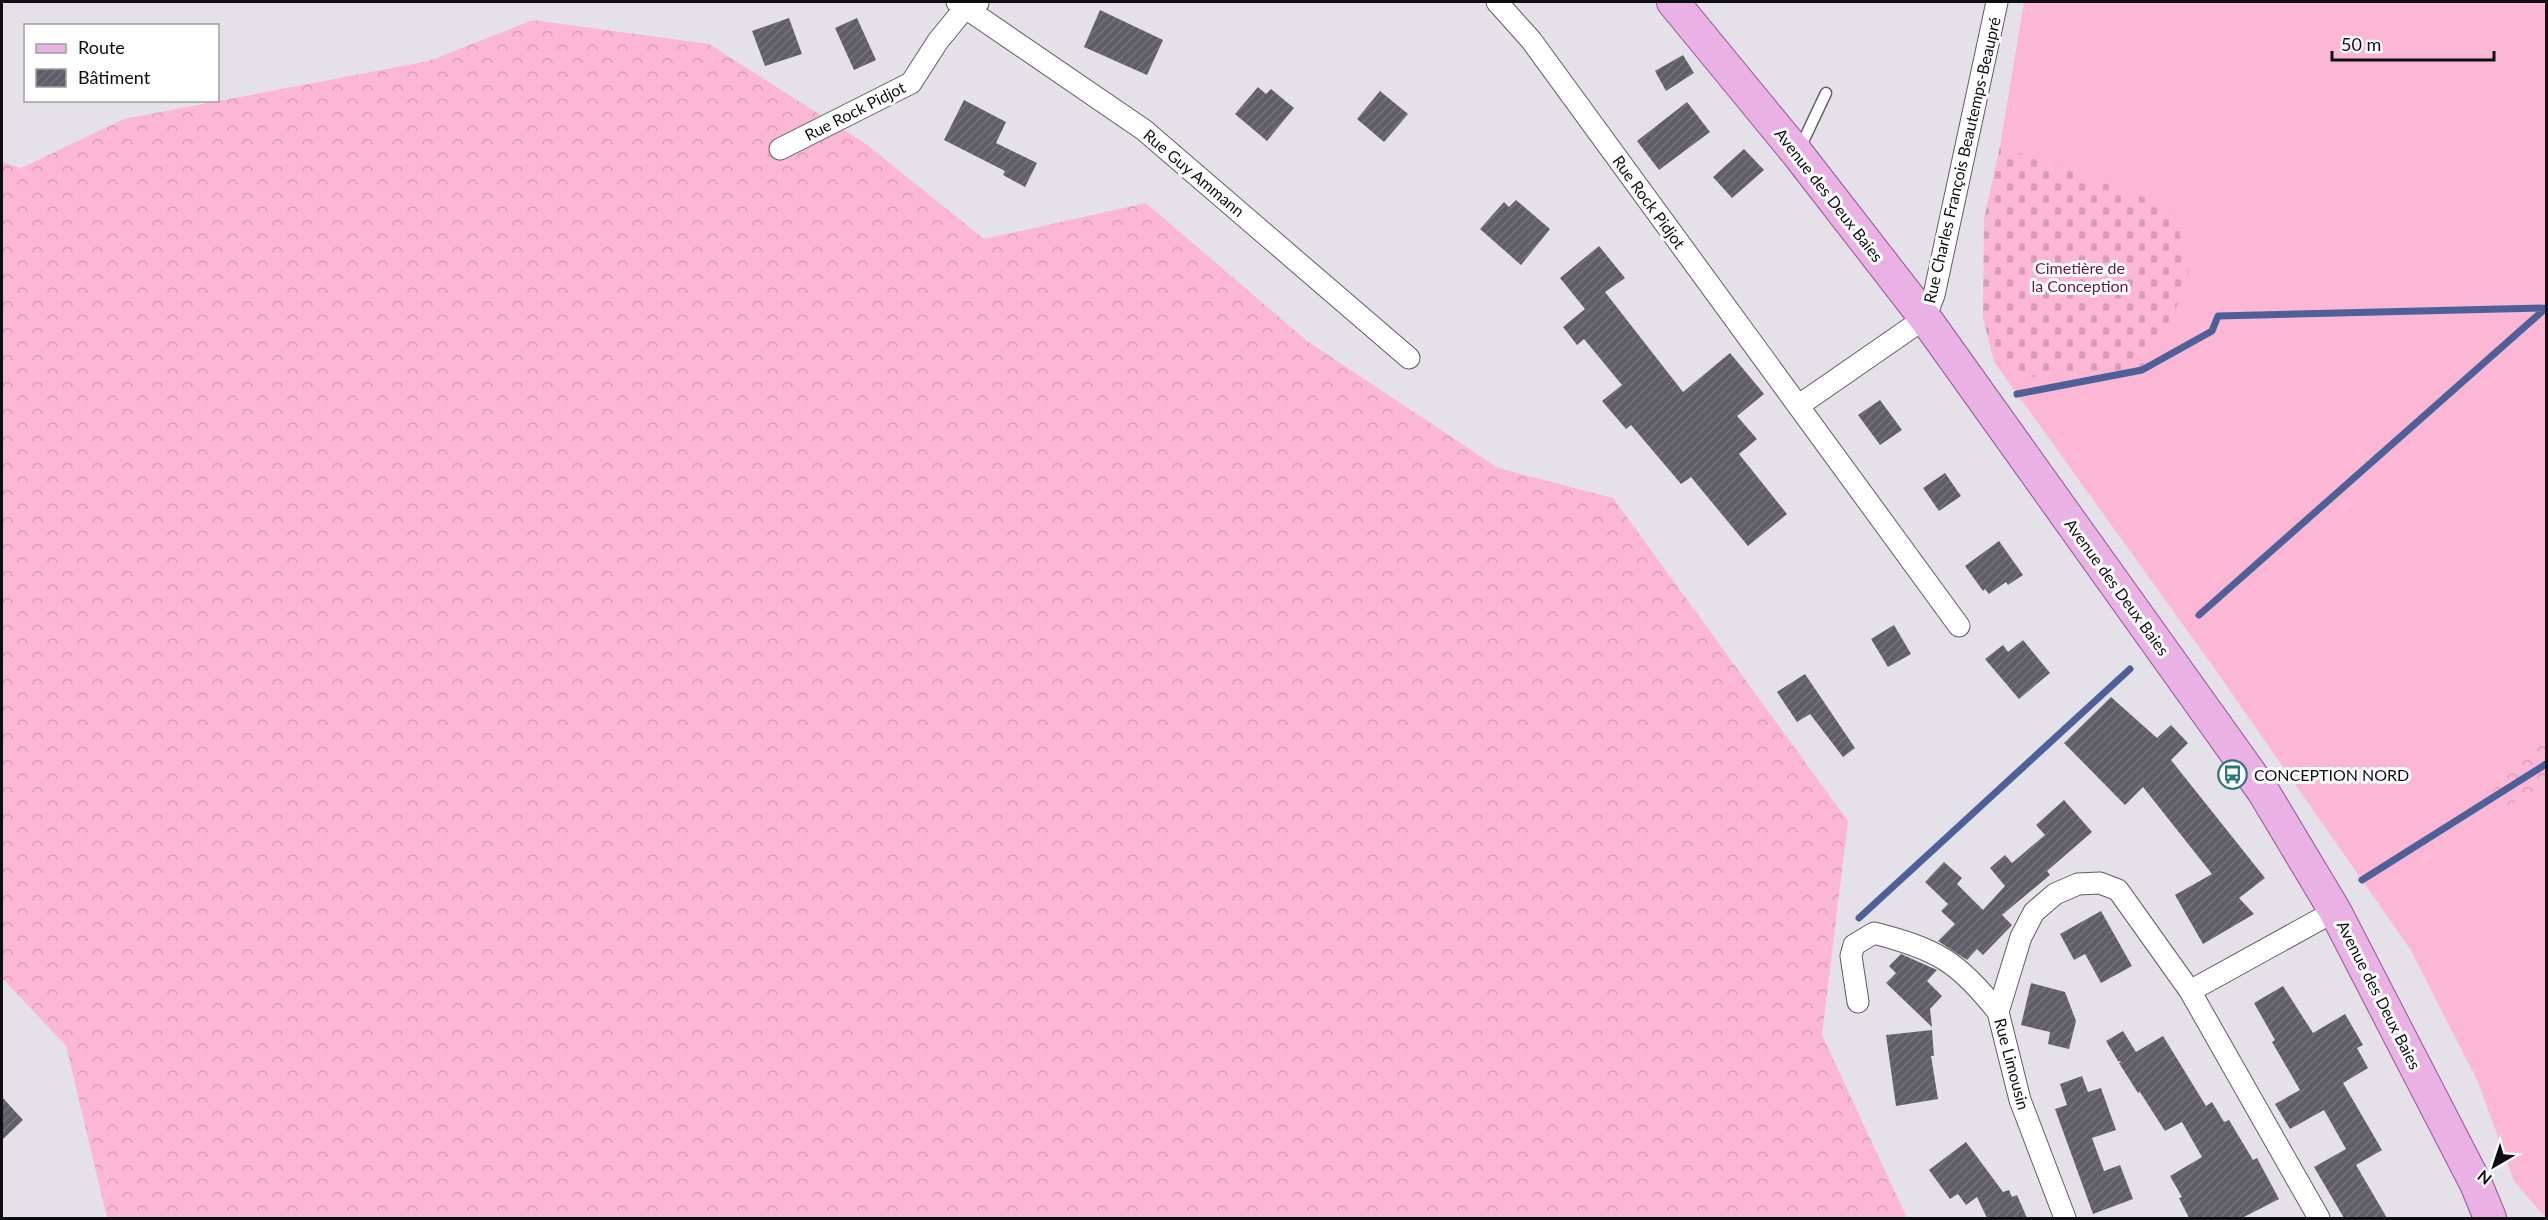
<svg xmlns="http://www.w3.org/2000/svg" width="2548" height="1220" viewBox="0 0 2548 1220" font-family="Lato,sans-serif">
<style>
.grass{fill:#fcb7d5}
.forest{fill:url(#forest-crowns)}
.cemetery{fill:url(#cemetery-stones)}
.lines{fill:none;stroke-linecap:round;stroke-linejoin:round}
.stream{stroke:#4d6098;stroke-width:7}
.building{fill:url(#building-hatch)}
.service-casing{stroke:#605c63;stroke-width:13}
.minor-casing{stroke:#605c63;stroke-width:23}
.primary-casing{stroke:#94568f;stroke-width:34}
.service{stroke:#fff;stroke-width:10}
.minor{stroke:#fff;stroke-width:21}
.primary{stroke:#eab1e5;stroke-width:32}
.labels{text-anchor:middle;stroke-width:6;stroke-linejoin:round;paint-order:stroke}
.street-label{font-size:16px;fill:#0e0d10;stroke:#fff}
.park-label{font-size:16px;fill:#681644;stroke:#fff}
.poi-label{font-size:16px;fill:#0e0d10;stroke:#fff;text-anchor:start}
</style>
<defs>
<pattern id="forest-crowns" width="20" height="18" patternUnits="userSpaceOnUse" patternTransform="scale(1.5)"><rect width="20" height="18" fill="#fcb7d5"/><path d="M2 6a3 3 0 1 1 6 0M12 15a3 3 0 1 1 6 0" fill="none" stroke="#d79cb6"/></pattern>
<pattern id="cemetery-stones" width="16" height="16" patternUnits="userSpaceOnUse" patternTransform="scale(1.5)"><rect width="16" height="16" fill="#fcb7d5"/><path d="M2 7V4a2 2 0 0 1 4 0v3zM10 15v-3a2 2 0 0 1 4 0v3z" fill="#d79cb6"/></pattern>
<pattern id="building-hatch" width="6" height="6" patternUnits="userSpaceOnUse" patternTransform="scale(1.5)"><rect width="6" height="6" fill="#605f67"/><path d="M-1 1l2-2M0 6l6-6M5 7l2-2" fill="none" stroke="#76757b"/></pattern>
</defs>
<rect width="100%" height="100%" fill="#e5e1e9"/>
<path class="grass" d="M2024 2H2546V1218L2514 1181 2478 1082 2410 949 2212 665 1994 362 2027 377 2174 208 2000 146Z"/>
<path class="forest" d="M533 20 709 44 866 144 984 239 1146 203 1307 341 1498 468 1613 498 1848 821 1822 1035 1907 1218H107L66 1046 2 978V162L21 168 124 119 429 61Z
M2546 740V783L2476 825 2473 812 2531 750Z"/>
<path class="cemetery" d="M2000 146 2174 208 2190 282 2142 370 2027 377 1994 362 1983 318 1984 219Z"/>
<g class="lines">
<path class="stream" d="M2017 394 2142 370 2212 331 2218 316 2546 308
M2199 615 2546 308
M2362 880 2546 764
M1859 918 2130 669"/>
</g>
<path class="building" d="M1100 10 1163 40 1147 75 1084 47Z
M789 18 802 54 765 66 752 31Z
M857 18 876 60 854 70 835 28Z
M1683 55 1694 73 1666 91 1655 71Z
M1258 87 1266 94 1271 89 1294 108 1267 141 1235 114Z
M1380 91 1408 114 1384 142 1357 119Z
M964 100 1006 122 996 143 1037 163 1025 187 1003 175 1005 171 944 140Z
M1687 102 1710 132 1659 170 1637 141Z
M1744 149 1764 170 1732 198 1713 177Z
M1516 200 1550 229 1521 265 1480 229 1504 202 1509 207Z
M1599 246 1625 278 1605 292 1683 392 1730 353 1764 394 1737 416 1757 439 1739 454 1787 514 1748 546 1691 477 1681 484 1631 425 1626 429 1602 401 1622 385 1584 339 1577 345 1563 327 1585 309 1560 278Z
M1880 400 1902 430 1880 445 1858 415Z
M1945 473 1961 496 1939 511 1923 488Z
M1999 541 2023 575 2008 585 2006 582 1989 594 1985 589 1983 591 1965 566Z
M1894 625 1911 654 1888 667 1871 639Z
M2023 640 2050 673 2019 699 1985 659 2003 645 2008 652Z
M1805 674 1855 748 1843 757 1810 714 1797 722 1777 692Z
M2111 697 2157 738 2171 725 2188 743 2171 760 2265 878 2239 898 2254 914 2203 944 2175 895 2212 874 2143 787 2125 805 2064 743Z
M2064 800 2092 832 2047 871 2050 875 2002 915 2012 925 1983 955 1977 949 1967 960 1938 941 1955 924 1941 911 1948 904 1925 882 1944 862 1962 878 1957 884 1983 910 2005 886 1990 868 2005 855 2012 863 2045 835 2036 825Z
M2101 911 2132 966 2101 983 2085 954 2074 960 2060 934Z
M1901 954 1937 970 1927 981 1942 996 1930 1009 1932 1027 1886 983 1896 973 1889 966Z
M2031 983 2065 992 2076 1021 2069 1049 2048 1044 2050 1032 2021 1025Z
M2283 986 2313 1033 2345 1014 2363 1045 2357 1048 2368 1068 2343 1083 2382 1150 2356 1165 2387 1218H2344L2314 1167 2346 1149 2324 1110 2290 1129 2275 1104 2300 1090 2272 1042 2275 1040 2254 1003Z
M1932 1030 1934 1056H1931L1938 1099 1896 1106 1886 1035Z
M2123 1031 2136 1052 2163 1036 2206 1106 2212 1102 2224 1122 2229 1120 2253 1160 2257 1158 2279 1199 2242 1218H2189L2179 1198 2182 1197 2170 1176 2202 1157 2182 1122 2165 1131 2140 1092 2138 1093 2119 1063 2122 1062 2118 1061 2106 1041Z
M2082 1076 2088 1092 2101 1088 2116 1130 2092 1138 2104 1171 2120 1165 2133 1199 2093 1214 2055 1109 2067 1105 2060 1084Z
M2 1097 23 1120 2 1140Z
M1966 1142 2003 1192 2009 1190 2012 1197 2017 1195 2027 1218H1987L1977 1197 1966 1205 1958 1194 1950 1199 1929 1170Z"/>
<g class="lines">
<defs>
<path id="service" d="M1799 150 1826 93"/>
<path id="minor" d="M957 2 1144 130 1409 358
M1497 2 1531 40 1959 626
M780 149 911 83 938 41 965 8 978 3
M1798 406 1925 318 1934 295 1997 2
M2190 991 2335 911
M1858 1002 1851 956 1854 945 1874 933C1936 949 1958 961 1998 1012
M2065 1218 2020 1100 1998 1012 2021 937 2034 912 2055 894 2078 884 2100 883 2118 890 2190 991 2319 1218"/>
<path id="primary" d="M1673 2 1797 153 1925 318 2263 791 2335 911 2476 1184 2490 1218"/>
</defs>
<use href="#service" class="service-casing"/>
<use href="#minor" class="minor-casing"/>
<use href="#primary" class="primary-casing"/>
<use href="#service" class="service"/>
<use href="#minor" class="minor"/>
<use href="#primary" class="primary"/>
</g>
<defs>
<symbol id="bus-ring" viewBox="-11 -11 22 22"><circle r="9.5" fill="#fff" stroke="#2d767f" stroke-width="1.5"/><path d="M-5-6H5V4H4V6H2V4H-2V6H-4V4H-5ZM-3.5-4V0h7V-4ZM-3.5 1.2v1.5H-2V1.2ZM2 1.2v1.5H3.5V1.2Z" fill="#2d767f"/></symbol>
</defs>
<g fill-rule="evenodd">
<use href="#bus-ring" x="2216" y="758" width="33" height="33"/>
</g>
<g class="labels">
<g class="street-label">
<text transform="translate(855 111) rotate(-27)" y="6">Rue Rock Pidjot</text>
<text transform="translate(1962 160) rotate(-77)" y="6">Rue Charles François Beautemps-Beaupré</text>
<text transform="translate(1194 173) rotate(40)" y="6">Rue Guy Ammann</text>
<text transform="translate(1829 195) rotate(52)" y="6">Avenue des Deux Baies</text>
<text transform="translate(1649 202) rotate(54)" y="6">Rue Rock Pidjot</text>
<text transform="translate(2117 587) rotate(54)" y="6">Avenue des Deux Baies</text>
<text transform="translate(2379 995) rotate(63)" y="6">Avenue des Deux Baies</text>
<text transform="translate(2012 1064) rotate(75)" y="6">Rue Limousin</text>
</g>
<g class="park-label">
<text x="2080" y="274">Cimetière de<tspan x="2080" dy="18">la Conception</tspan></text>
</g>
<g class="poi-label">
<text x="2254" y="781">CONCEPTION NORD</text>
</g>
</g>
<rect width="2548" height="1220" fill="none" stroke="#0e0d10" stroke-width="6"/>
<rect x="24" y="24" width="195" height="78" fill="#ffffff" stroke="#9f9e9f" stroke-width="1.5"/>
<rect x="36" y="44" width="30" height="9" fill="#eab1e5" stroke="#9f9e9f" stroke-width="1.5"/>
<text x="78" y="54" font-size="18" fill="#0e0d10">Route</text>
<rect x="36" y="69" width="30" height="18" fill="url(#building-hatch)" stroke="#9f9e9f" stroke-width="1.5"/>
<text x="78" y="84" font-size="18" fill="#0e0d10">Bâtiment</text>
<g transform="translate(2494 1166) rotate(219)" stroke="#ffffff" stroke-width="4.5" paint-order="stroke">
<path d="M0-4.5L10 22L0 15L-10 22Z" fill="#0e0d10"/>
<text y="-9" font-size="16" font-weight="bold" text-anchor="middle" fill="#0e0d10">N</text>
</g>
<path d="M2332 51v9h162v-9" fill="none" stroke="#0e0d10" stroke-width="3"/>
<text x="2341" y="51" font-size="18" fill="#0e0d10" stroke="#ffffff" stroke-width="4.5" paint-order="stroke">50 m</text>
</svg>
